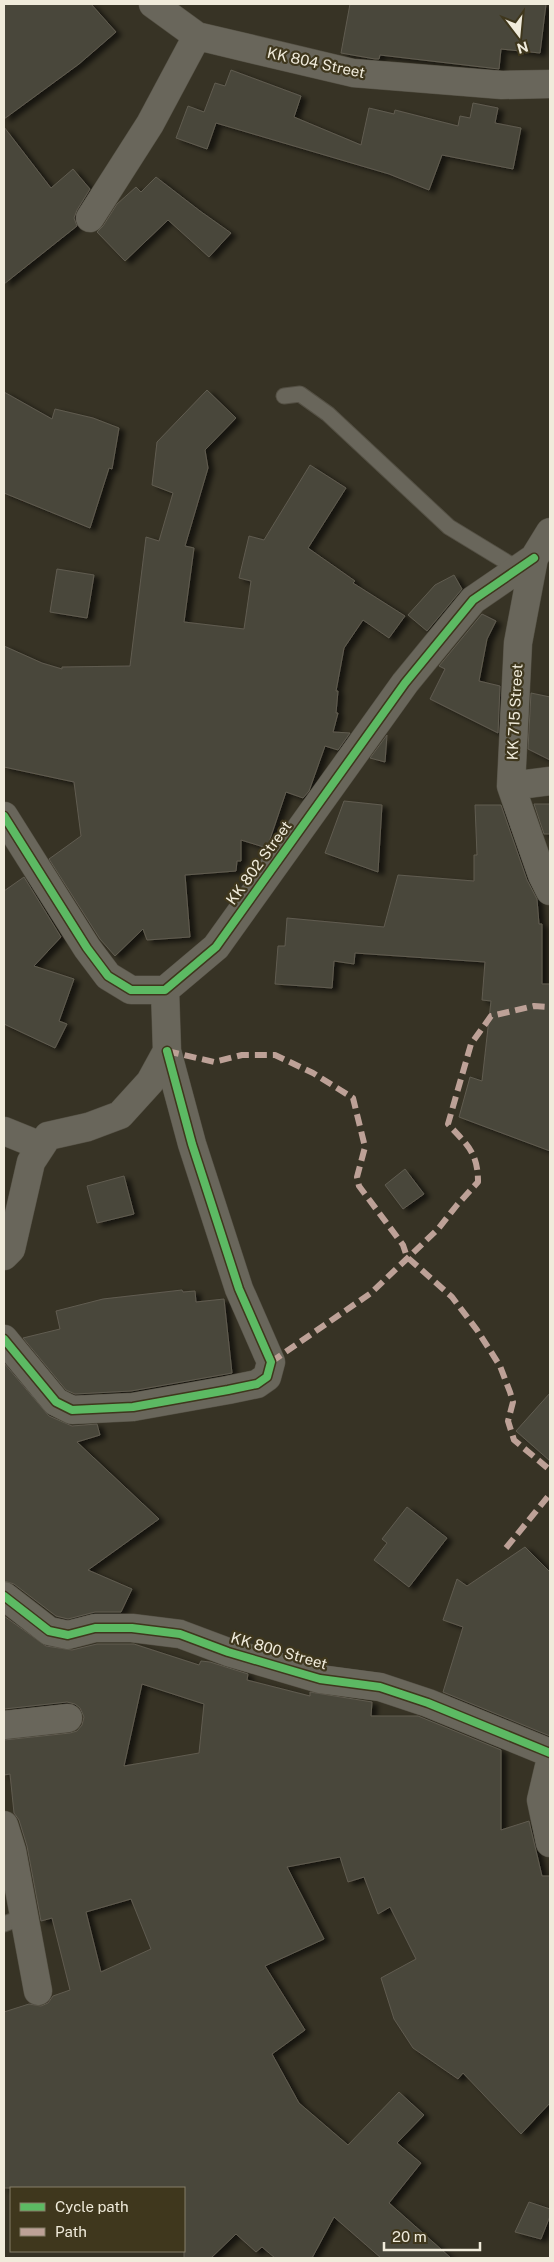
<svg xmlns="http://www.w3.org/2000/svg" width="554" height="2262" viewBox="0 0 554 2262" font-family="'Public Sans',sans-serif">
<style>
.building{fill:#4a473b;stroke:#605c50;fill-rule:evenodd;filter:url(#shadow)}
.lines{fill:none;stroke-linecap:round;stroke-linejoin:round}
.lane-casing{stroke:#545044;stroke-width:17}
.street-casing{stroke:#545044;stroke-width:29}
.lane{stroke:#69665b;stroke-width:15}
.street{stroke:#69665b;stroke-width:28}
.quiet{stroke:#bda197;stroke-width:6;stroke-dasharray:12 6;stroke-linecap:butt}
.cycleway-casing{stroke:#3f371d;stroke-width:11}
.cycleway{stroke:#5cba63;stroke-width:8}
.labels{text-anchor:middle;stroke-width:4.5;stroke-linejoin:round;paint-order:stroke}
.street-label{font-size:15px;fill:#f0ebdb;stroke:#3f371d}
</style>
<defs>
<filter id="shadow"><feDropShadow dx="5.5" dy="3" stdDeviation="2.5" flood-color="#0009"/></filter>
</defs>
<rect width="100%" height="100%" fill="#373325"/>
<path class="building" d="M4 4H91L116 32 79 64 4 119Z
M350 4H546L540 53 501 49 499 69 380 55 379 59H375L341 53Z
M231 70 301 96 294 117 361 145 369 108 394 114 395 110 458 126 460 116 470 118 473 103 498 108 495 123 521 128 513 169 442 155 429 190 389 174 216 123 207 149 176 138 188 106 204 112 215 83 225 86Z
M4 127 51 188 73 169 90 189 77 210 74 218 77 226 4 284Z
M156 177 200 211 231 233 209 257 168 220 125 261 97 232 103 226 117 204 136 187 141 192Z
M207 390 236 418 205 450 208 468 185 546 194 548 184 622 244 629 251 581 239 578 249 536 264 540 310 465 346 488 308 548 355 581 353 583 405 616 389 638 363 620 344 648 336 691H338L336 713H338L333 732 350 733 338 750 325 746 309 791 303 798 286 792 267 848 241 840V861H237L236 871 185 875 190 937 147 940 143 929 115 956 100 939 49 859 81 836 74 782 4 767V646L42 663 62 669V667L130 666 146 537 159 541 173 493 152 485 157 442Z
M4 392 52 419 55 409 93 418 119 428 112 469 109 468 90 528 4 493Z
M57 569 94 575 87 618 50 612Z
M454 575 462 589 427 631 408 615 435 585Z
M482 614 496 621 487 639 479 681 500 686 498 733 430 699 445 669 439 666Z
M531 693 550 697V760L528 749Z
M387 735 385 762 370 758Z
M344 801 382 805 378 872 325 853Z
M534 804H550V834H544Z
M475 805H501L527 880 537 899 539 924H542V984H550V1151L459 1117 470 1077 482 1081 491 1001 482 1000 485 962 355 953 354 964 334 961 332 988 275 984 278 946H285L287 918 384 927 398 875 474 881V855H477Z
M24 877 61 937 34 966 74 979 59 1021 67 1024 55 1048 4 1024V891Z
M405 1169 424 1194 403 1209 385 1185Z
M124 1176 134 1214 97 1223 87 1186Z
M182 1290 183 1292 195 1291 196 1302 224 1299 232 1373 131 1391 75 1394 66 1390 23 1338 60 1329 56 1311 103 1299Z
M4 1363 49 1416 72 1426 97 1424 100 1435 77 1442 159 1519 88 1570 132 1589 121 1612H95L68 1619 56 1616 14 1584 4 1581Z
M550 1393V1461L516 1431Z
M407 1507 447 1538 409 1587 374 1560 387 1543 382 1539Z
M525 1547 550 1572V1736L443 1692 463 1627 443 1620 457 1579 467 1586Z
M4 1616 46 1646 72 1650 97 1644H134L199 1665 201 1661 210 1662 248 1674 247 1680 310 1696V1692L372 1702 371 1716H418L501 1750V1830L529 1821 542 1876H550V2103L521 2134 463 2073 458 2079 413 2048 394 2019 381 1978 416 1959 390 1907 378 1914 364 1877 348 1882 340 1857 287 1867 324 1939 265 1966 305 2030 272 2054 299 2103 348 2145 399 2092 424 2115 397 2143 421 2163 389 2203 451 2258H381L334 2217 312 2258H275L262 2247 256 2252 236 2234 211 2258H184V2188H4V2012L29 2004 41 2006 48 2003 53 1996 70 1990 52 1918 41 1921 27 1846 19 1820 14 1813 10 1774 4 1775V1740L70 1733 77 1731 82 1725 84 1717 80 1708 75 1704 67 1702 4 1709ZM142 1684 204 1704 199 1753 124 1766ZM131 1899 151 1949 101 1972 86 1912Z
M529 2202 550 2209V2216L541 2239 515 2232Z"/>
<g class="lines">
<defs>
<path id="lane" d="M284 396 300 394 328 414 449 527 518 569
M4 1924 23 1917"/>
<path id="street" d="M153 4 197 36 353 73 502 85 550 84
M90 218 150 124 197 36
M550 532 534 558 518 643 511 786 542 875 550 891
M511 786 550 781
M4 816 87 948 108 976 131 990H165L216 947 405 683 473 600 534 558
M4 1131 41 1146
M4 1256 11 1249 31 1162 48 1136 88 1127 120 1115 150 1082 167 1051 165 990
M4 1339 56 1402 72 1410 133 1407 228 1390 257 1384 267 1377 271 1362 239 1289 192 1144 167 1051
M4 1596 49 1631 68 1635 95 1628H132L180 1634 228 1652 320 1679 380 1687 428 1703 550 1753
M4 1725 68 1718
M550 1762 541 1800 550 1843
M4 1825 12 1851 38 1991"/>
</defs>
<use href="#lane" class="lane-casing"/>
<use href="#street" class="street-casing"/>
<use href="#lane" class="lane"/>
<use href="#street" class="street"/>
<path class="quiet" d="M167 1051 214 1062 242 1055H275L313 1073 353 1098 365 1147 357 1177 359 1186 403 1245 407 1257 452 1297 477 1330 500 1366 510 1392 513 1402 508 1421 514 1440 550 1470
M271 1362 371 1293 438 1229 457 1205 478 1182C478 1152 467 1145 448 1124L471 1044 491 1016 534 1006 550 1007
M506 1548 550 1494"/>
<defs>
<path id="cycleway" d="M4 816 87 948 108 976 131 990H165L216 947 405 683 473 600 534 558
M4 1339 56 1402 72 1410 133 1407 228 1390 257 1384 267 1377 271 1362 239 1289 192 1144 167 1051
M4 1596 49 1631 68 1635 95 1628H132L180 1634 228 1652 320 1679 380 1687 428 1703 550 1753"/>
</defs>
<use href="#cycleway" class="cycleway-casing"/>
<use href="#cycleway" class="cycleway"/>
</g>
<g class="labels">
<g class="street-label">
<text transform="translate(316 63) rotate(12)" y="5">KK 804 Street</text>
<text transform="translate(515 712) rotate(-87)" y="5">KK 715 Street</text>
<text transform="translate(259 863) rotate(-54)" y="5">KK 802 Street</text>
<text transform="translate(279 1651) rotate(16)" y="5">KK 800 Street</text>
</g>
</g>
<rect width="554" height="2262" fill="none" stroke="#f0ebdb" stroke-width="10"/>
<rect x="10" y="2187" width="175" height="65" fill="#3f371d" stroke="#867f69"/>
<rect x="20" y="2203" width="25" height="8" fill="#5cba63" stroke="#867f69"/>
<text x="55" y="2212" font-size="15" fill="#f0ebdb">Cycle path</text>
<rect x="20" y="2228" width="25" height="8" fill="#bda197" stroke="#867f69"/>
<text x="55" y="2237" font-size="15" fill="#f0ebdb">Path</text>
<g transform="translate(519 35) rotate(164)" stroke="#3f371d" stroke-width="4" paint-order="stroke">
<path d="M0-4L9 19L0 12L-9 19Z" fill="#f0ebdb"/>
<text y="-8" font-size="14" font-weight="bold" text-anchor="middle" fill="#f0ebdb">N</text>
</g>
<path d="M384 2242v8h96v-8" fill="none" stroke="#f0ebdb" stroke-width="2.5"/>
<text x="392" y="2242" font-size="15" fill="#f0ebdb" stroke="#3f371d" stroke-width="4" paint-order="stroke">20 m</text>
</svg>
